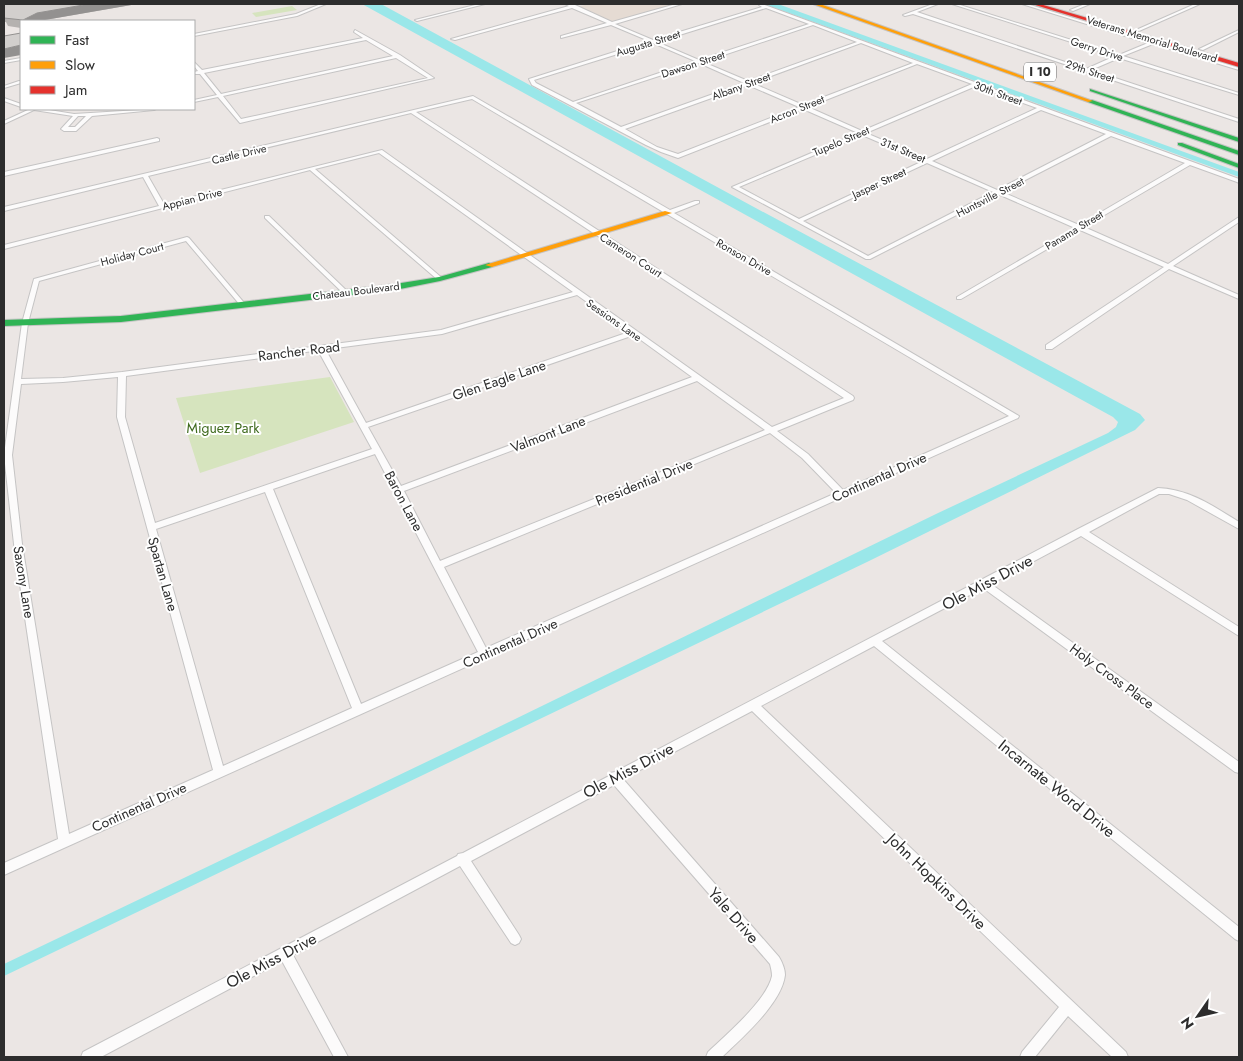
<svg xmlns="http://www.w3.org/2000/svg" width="1243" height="1061" viewBox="0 0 1243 1061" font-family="Jost,sans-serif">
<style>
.education{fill:#e5dbd3}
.green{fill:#d6e4be}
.water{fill:#9ae7e9}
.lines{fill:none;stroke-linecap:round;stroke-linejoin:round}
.street-casing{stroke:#c5c4c4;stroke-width:2}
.fast-casing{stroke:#c5c4c4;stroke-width:2}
.slow-casing{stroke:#c5c4c4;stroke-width:2}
.jam-casing{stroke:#c5c4c4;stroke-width:2}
.street{fill:#fcfbfb;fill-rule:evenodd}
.fast{fill:#30b455;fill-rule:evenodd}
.slow{fill:#ff9f0a;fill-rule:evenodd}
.jam{fill:#e5322d;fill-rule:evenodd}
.wall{fill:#b5b2b0}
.shaded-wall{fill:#939190}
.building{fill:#d2cfcd;stroke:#939190}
.labels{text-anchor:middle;stroke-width:4;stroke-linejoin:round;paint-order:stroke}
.far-street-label{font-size:11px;fill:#2d2d2d;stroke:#fff}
.shield{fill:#fff;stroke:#6c6c6c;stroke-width:1}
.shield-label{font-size:12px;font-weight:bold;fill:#2d2d2d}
.street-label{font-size:14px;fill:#2d2d2d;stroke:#fff}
.park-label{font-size:14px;fill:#3f6a1e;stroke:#fff}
.near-street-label{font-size:16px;fill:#2d2d2d;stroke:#fff}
</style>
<rect width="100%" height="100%" fill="#ebe6e4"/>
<path class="education" d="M588 4H676L613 22 578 7Z"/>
<path class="green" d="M292 6 297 10 256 17 252 13Z
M330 377 354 422 200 473 176 398Z"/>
<path class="water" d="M362 4H381L752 206 1140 414 1145 420 1135 430 867 562 4 976V964L466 743 936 514 1108 433 1116 427 1118 422 1113 417Z
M764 4H778L1239 172V177Z"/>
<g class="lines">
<defs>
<path id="street" d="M321 4H326L297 16 194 36V34L296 14Z
M479 4H485L417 21 415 20Z
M565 4 575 5 612 22 676 4H682L615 24 653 40 762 7 759 5 762 4 1239 179V183L1237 182 1190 165 1084 227 1168 264 1239 217V222L1173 266 1239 295V299L1169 269 1052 349H1046V345L1164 267 1080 230 961 299H957V297L1075 228 998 194 870 259H866L732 187 858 133 803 109 678 158 661 152 646 145 532 85 529 79 649 41 611 25 561 38V36L607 23 572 8 455 40 451 39 569 6ZM766 8 809 24 699 60 657 42ZM813 25 857 42 748 81 703 62ZM653 43 695 61 573 102 536 83 534 80ZM861 43 913 63 803 105 752 83ZM699 63 744 83 621 127 576 103ZM917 64 972 84 862 131 808 107ZM748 85 799 107 678 154 657 147 625 129ZM976 86 1037 108 927 159 866 133ZM1041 110 1106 134 997 190 932 161ZM862 135 923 161 799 219 739 187ZM1111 136 1185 163 1079 225 1002 192ZM927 163 993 192 868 256 803 221Z
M933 4H938L917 12 1086 69 1115 56 952 4H957L1119 55 1148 43 1022 4H1027L1153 42 1158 41 1157 43 1239 68V70L1153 44 1123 56 1239 93V95L1119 58 1091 70 1239 119V122L913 14 905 16 903 15Z
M1085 4H1090L1073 11 1070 10Z
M1195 4H1200L1139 31 1136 30Z
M355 30 400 55 434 78 240 123 218 97 194 102V100L217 95 200 74H194V72L198 71 194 66V62L202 70 363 38 354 32ZM366 40 393 56 221 94 204 73ZM396 58 428 78 241 119 223 96Z
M1239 30V32L1203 50 1199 49Z
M21 58V60L4 63V61Z
M19 81H21V83L4 88V86Z
M473 96 670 210 695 201H699V203L674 213 1019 416 1018 418 4 875V863L58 839 14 544 4 455 22 323 34 279 187 237 189 238 246 305 245 306H241L186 241 39 281 28 323 21 379 63 378 122 372 441 330 573 292 379 153 315 169 442 278V280H438L310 170 4 249V245L159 206 143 177 4 211V207ZM472 99 1009 416 843 490 808 454 777 431 853 400 854 398 853 396 416 112ZM411 113 844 398 772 427 382 150 164 204 148 176ZM577 295 629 332 366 423 328 354V349L442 334ZM634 335 692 377 401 486 368 427ZM321 350 320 354 372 449 155 523 125 417 126 376ZM118 377 117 417 213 770 69 834 22 544 12 455 21 384 63 382ZM697 381 765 430 440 561 404 491ZM770 433 802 458 836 493 486 648 444 567ZM375 454 478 652 361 704 273 489ZM265 492 352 708 223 766 156 529Z
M4 98 21 104V107L4 101Z
M30 109H43L74 114 156 109 154 110 92 116 76 131H64L61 129 73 116 34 110 4 124V121ZM78 116H86L75 127H68Z
M157 138 159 139V141L4 176V172Z
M265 216H269L347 291V293H343L265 218Z
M1158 488C1189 489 1213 506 1239 522V529L1187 500 1169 494H1159L1089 532 1239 627V636L1081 536 991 584 1239 762V773L1235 772 983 588 882 641 1239 927V941L1235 939 874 646 761 706 1126 1052 1128 1057H1112L1068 1016 1035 1057H1020L1022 1052 1059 1007 752 711 623 779 779 957C782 962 785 969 785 975 782 1003 742 1038 722 1057H706L708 1052C726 1035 767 1000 772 976 772 972 771 968 770 964L614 785 471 861 519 935 521 939 519 943 515 945 511 943 460 866 293 955 348 1057H334L282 961 101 1057H81L83 1052 457 856 458 854 463 853 609 776 610 773 615 772 1078 529Z"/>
<path id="fast" d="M1090 89 1239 138V142L1090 91Z
M1088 100H1092L1239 151V155L1088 102Z
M1178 143H1182L1239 164V168L1178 145Z
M489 263 493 265 492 267 440 281 395 290 121 322 4 326V320L121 316 395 284 439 277Z"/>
<path id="slow" d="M813 4H820L1093 101 1088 102Z
M665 211 672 213 492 267 485 265Z"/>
<path id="jam" d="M1032 4H1040L1239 63V67Z"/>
</defs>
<use href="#street" class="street-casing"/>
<use href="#fast" class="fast-casing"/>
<use href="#slow" class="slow-casing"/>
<use href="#jam" class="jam-casing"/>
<use href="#street" class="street"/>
<use href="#fast" class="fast"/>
<use href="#slow" class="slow"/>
<use href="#jam" class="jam"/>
</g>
<path class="wall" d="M4 4H137L39 21H21V28L8 26 6 22H4Z"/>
<path class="shaded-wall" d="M89 4H137L39 21H23V20L37 13Z
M21 45V55L4 58V49Z"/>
<path class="building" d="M4 4H89L37 13 23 20 4 18Z
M21 33V45L4 49V36Z"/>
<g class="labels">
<g class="far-street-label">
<text transform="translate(1152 39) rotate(17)" y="4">Veterans Memorial Boulevard</text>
<text transform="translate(648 43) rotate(-17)" y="4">Augusta Street</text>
<text transform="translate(1097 49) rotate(18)" y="4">Gerry Drive</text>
<text transform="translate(693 64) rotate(-18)" y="4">Dawson Street</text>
<text transform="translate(1090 71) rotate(18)" y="4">29th Street</text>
<text transform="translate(741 86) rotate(-20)" y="4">Albany Street</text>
<text transform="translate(998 93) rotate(20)" y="4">30th Street</text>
<text transform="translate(797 109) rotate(-22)" y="4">Acron Street</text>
<text transform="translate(841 141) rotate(-23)" y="4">Tupelo Street</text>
<text transform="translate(903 150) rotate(23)" y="4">31st Street</text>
<text transform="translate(239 154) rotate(-13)" y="4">Castle Drive</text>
<text transform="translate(879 183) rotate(-25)" y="4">Jasper Street</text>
<text transform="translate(990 197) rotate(-27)" y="4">Huntsville Street</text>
<text transform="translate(192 199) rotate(-14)" y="4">Appian Drive</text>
<text transform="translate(1074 230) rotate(-31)" y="4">Panama Street</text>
<text transform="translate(132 254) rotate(-15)" y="4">Holiday Court</text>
<text transform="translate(631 255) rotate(33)" y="4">Cameron Court</text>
<text transform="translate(744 257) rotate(30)" y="4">Ronson Drive</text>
<text transform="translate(356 291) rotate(-7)" y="4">Chateau Boulevard</text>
<text transform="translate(614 320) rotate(35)" y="4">Sessions Lane</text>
</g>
<rect class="shield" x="1024" y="62.5" width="32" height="19" rx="4"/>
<g class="shield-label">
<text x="1040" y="76">I 10</text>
</g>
<g class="street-label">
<text transform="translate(299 351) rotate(-7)" y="5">Rancher Road</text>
<text transform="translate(499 380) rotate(-19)" y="5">Glen Eagle Lane</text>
<text transform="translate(548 434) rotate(-21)" y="5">Valmont Lane</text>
<text transform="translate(879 477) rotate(-24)" y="5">Continental Drive</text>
<text transform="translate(644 482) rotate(-22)" y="5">Presidential Drive</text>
<text transform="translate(404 501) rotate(62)" y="5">Baron Lane</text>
<text transform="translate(163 574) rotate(74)" y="5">Spartan Lane</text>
<text transform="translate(24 582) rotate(81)" y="5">Saxony Lane</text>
<text transform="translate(510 643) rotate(-24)" y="5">Continental Drive</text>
<text transform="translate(1112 676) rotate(36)" y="5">Holy Cross Place</text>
<text transform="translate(139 807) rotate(-24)" y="5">Continental Drive</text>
</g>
<g class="park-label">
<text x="223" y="433">Miguez Park</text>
</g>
<g class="near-street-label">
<text transform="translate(987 582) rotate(-28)" y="6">Ole Miss Drive</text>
<text transform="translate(628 770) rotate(-28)" y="6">Ole Miss Drive</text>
<text transform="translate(1057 788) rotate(39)" y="6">Incarnate Word Drive</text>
<text transform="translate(937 881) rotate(44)" y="6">John Hopkins Drive</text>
<text transform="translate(734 915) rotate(49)" y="6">Yale Drive</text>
<text transform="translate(271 960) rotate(-28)" y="6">Ole Miss Drive</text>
</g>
</g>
<rect width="1243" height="1061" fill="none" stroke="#2d2d2d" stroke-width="10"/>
<rect x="20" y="20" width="175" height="90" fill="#ffffff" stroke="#ababab"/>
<rect x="30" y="36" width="25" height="8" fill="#30b455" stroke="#ababab"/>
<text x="65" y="45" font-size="15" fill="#2d2d2d">Fast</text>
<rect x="30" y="61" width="25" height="8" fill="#ff9f0a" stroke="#ababab"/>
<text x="65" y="70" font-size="15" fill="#2d2d2d">Slow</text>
<rect x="30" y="86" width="25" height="8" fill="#e5322d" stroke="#ababab"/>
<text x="65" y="95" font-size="15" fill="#2d2d2d">Jam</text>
<g transform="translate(1198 1016) rotate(236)" stroke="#ffffff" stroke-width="4" paint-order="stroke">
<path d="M0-4L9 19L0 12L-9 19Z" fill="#2d2d2d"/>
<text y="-8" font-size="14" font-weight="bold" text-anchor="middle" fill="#2d2d2d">N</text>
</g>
</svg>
